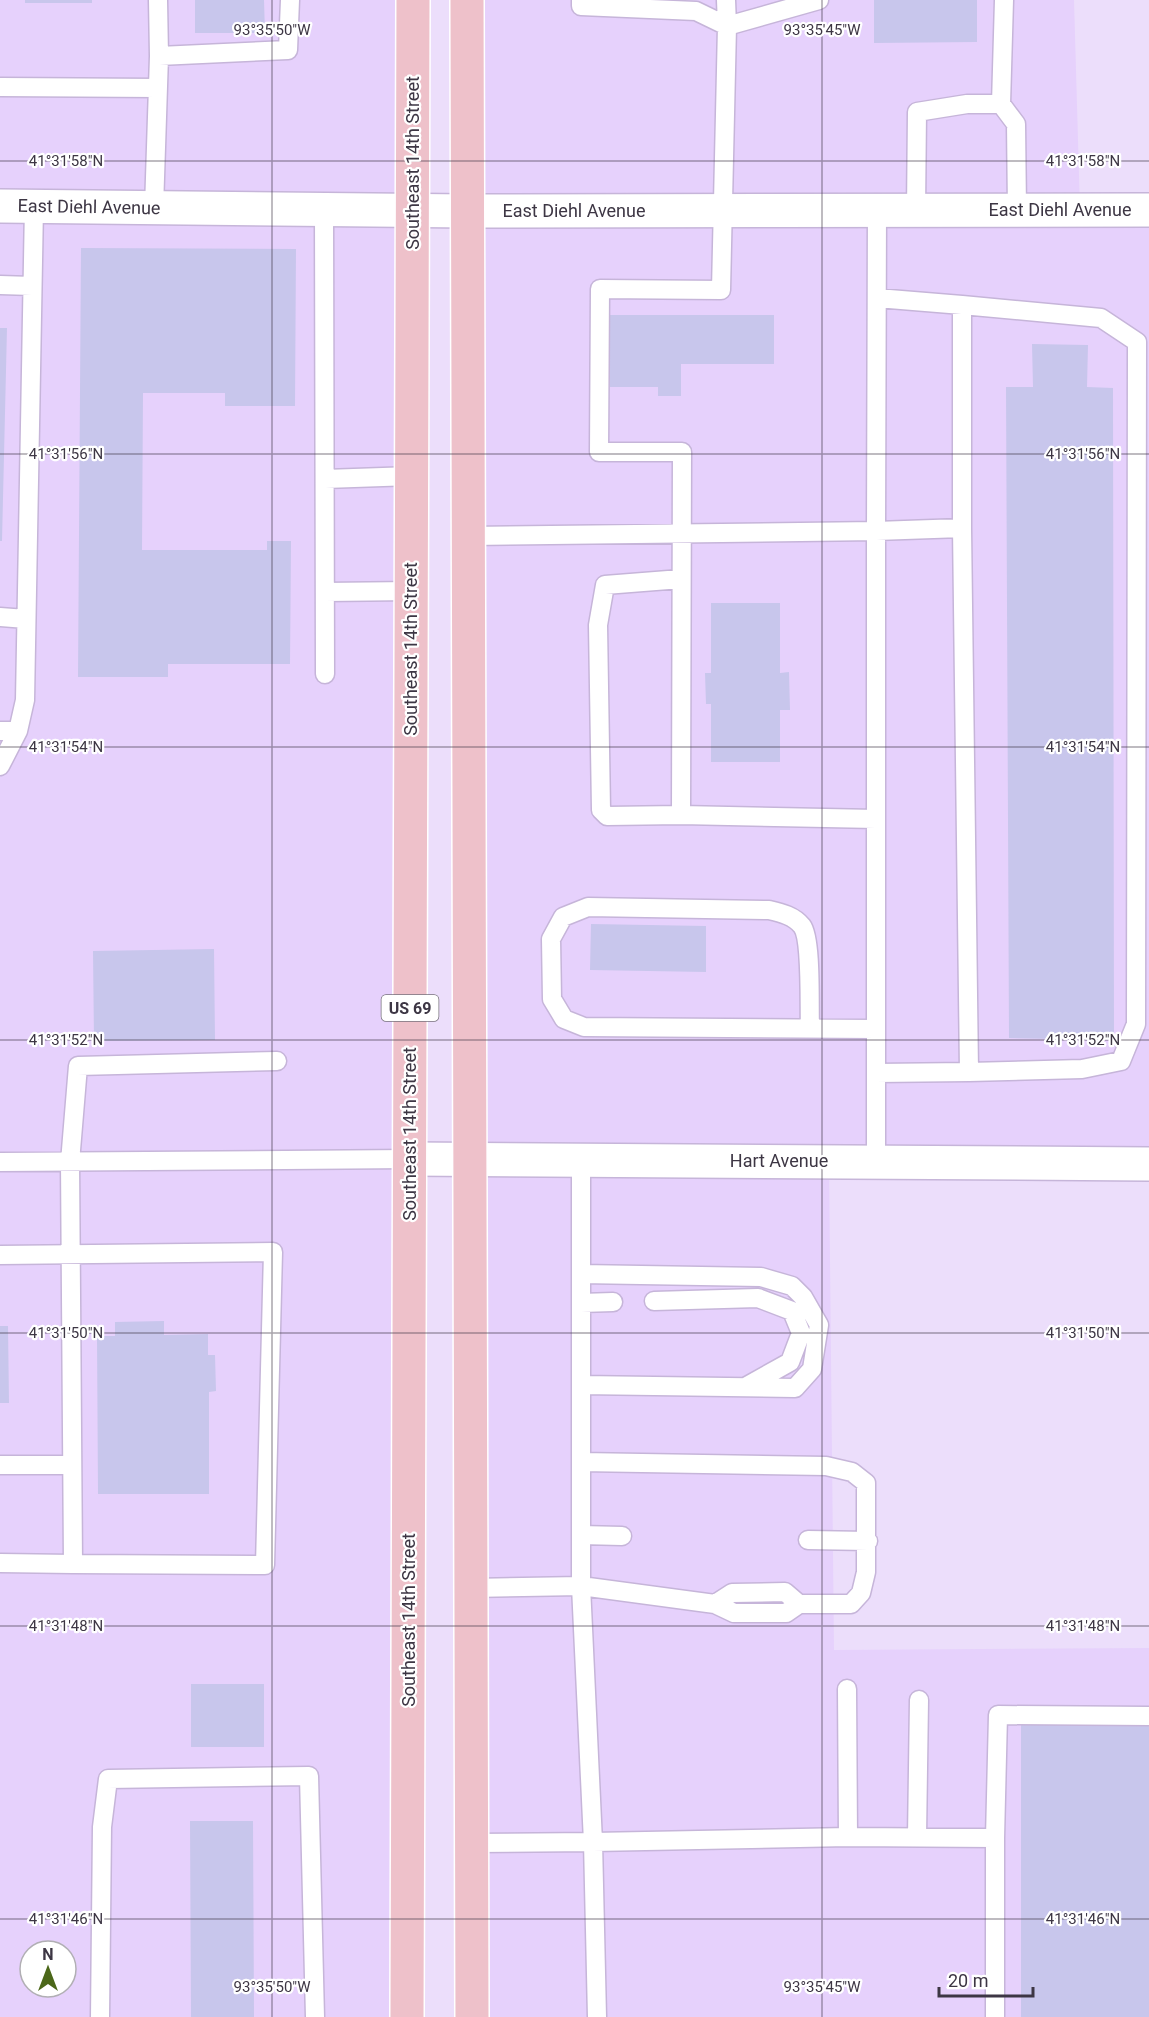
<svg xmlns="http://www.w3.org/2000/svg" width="1149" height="2017" viewBox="0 0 1149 2017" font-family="Roboto,sans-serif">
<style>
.built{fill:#e6d1fc;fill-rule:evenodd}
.building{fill:#c8c6ec}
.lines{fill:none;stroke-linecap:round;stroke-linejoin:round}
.service-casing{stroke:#c6b5d9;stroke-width:21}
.minor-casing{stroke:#c6b5d9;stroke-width:36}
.primary-casing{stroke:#fff;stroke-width:36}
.service{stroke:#fff;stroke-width:18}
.minor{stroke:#fff;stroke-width:33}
.primary{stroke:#eec1ca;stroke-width:33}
.ticks{fill:none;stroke:#3d3644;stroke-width:1.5;stroke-opacity:0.45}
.labels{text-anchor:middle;stroke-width:4.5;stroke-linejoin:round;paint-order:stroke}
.shield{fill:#fff;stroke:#77727c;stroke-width:1.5}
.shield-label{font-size:16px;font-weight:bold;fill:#3d3644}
.street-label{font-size:18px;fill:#3d3644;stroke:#fff}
.ticks-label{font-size:15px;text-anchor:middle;fill:#3d3644;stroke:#fff;stroke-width:4.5;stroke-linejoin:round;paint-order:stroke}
</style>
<rect width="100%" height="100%" fill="#ecdefb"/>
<path class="built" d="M0 0H413L407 2017H0ZM30 1951H66V1987H30Z
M467 0H1074L1080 210H1149V1164L829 1162 834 1650 1149 1648V2017H472Z"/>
<path class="building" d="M25 0H92V3H25Z
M195 0H264L265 33H195Z
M874 0H977V42L874 43Z
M81 248 296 249 295 406H225V393H143L142 550H267V541H291L290 664H168V677H78Z
M610 315H774V364H681V396H658V387H610Z
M0 328H7L2 541H0Z
M1032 344 1088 345 1087 387 1113 388 1114 1040 1009 1038 1006 387H1033Z
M711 603H780V673L789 672 790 710H780V762H711V704H706L705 673H711Z
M591 924 706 926V972L590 970Z
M214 949 215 1040 94 1041 93 951Z
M164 1321V1335L208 1334V1355H215L216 1391 209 1392V1494H98L97 1336H115V1322Z
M0 1326H8L9 1403H0Z
M191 1684H264V1747H191Z
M1021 1725H1149V2017H1021Z
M190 1821H253L254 2017H191Z"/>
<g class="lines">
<defs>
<path id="service" d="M158 0 159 56
M581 0V6L696 11 727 26 721 290 600 289 599 452H682L681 815 876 819
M726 0 727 26 819 0
M0 87 158 88
M1001 104 1016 124 1017 210
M154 208 159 56 288 50 290 0
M324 209 325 674
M916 210 917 112 967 104H1001L1004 0
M0 285 32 286
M877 298 962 305V528L876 531 877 210
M962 305 1101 318 1137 342 1136 1024 1121 1061 1082 1069 969 1072
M325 479 412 476
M469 536 876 531V1162
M681 579 605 585 598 625 601 810 607 816 681 815
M325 592 412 591
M0 617 26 619
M0 731H18
M0 766 18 731 25 700 34 206
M810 1028C809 1009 812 939 802 926 794 916 782 913 769 910L588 907 563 917 551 939 552 999 564 1019 584 1027 876 1029
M876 1073 969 1072 962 528
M0 1162 410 1159
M0 1255 273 1252 265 1565 73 1564
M581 1274 761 1277 792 1286 803 1297 819 1325 812 1369 795 1388 581 1385
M654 1301 758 1298 792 1311 801 1333 790 1362 747 1386
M581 1303 613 1302
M581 1462 826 1466 852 1472 866 1483V1572L861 1593 851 1604H799L786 1613H734L715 1604 581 1586 593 1842 848 1837 995 1838V2017
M0 1465H72
M581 1535 622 1536
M808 1540 868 1541
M0 1563 73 1564 70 1162 78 1066 277 1061
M471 1588 581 1586V1160
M715 1604 732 1593 785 1592 799 1604
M847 1689 848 1837
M917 1837 919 1700
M995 1838 998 1715 1149 1716
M472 1843 593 1842 597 2017
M100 2017 102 1827 108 1779 309 1776 315 2017"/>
<path id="minor" d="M0 206 468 211 1149 210
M410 1159 1149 1164"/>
<path id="primary" d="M467 0 472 2017
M407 2017 413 0"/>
</defs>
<use href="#service" class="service-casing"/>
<use href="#minor" class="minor-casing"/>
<use href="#primary" class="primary-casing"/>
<use href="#service" class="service"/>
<use href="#minor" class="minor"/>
<use href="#primary" class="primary"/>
</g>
<path class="ticks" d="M272 0V2017M822 0V2017M0 161H1149M0 454H1149M0 747H1149M0 1040H1149M0 1333H1149M0 1626H1149M0 1919H1149"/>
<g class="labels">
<rect class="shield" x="381.5" y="995" width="57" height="26" rx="4.5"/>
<g class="shield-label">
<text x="410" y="1014">US 69</text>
</g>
<g class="street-label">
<text transform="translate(413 163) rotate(-90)" y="6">Southeast 14th Street</text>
<text transform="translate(89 207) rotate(1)" y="6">East Diehl Avenue</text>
<text x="1060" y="216">East Diehl Avenue</text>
<text x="574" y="217">East Diehl Avenue</text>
<text transform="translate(411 649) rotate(-90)" y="6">Southeast 14th Street</text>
<text transform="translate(410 1134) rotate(-90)" y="6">Southeast 14th Street</text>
<text x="779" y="1167">Hart Avenue</text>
<text transform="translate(409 1620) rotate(-90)" y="6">Southeast 14th Street</text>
</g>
</g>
<g class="ticks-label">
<text x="272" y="35">93°35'50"W</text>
<text x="822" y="35">93°35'45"W</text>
<text x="66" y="166">41°31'58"N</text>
<text x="1083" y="166">41°31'58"N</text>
<text x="66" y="459">41°31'56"N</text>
<text x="1083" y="459">41°31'56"N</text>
<text x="66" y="752">41°31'54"N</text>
<text x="1083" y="752">41°31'54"N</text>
<text x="66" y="1045">41°31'52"N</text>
<text x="1083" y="1045">41°31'52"N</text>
<text x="66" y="1338">41°31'50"N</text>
<text x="1083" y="1338">41°31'50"N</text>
<text x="66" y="1631">41°31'48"N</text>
<text x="1083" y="1631">41°31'48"N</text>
<text x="66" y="1924">41°31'46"N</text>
<text x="1083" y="1924">41°31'46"N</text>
<text x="272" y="1992">93°35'50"W</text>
<text x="822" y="1992">93°35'45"W</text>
</g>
<g transform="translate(48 1969)"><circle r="28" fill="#ffffff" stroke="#b1afb4" stroke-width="1.5"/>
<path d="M0-4.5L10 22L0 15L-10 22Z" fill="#4b6719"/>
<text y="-9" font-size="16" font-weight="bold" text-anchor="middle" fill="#3d3644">N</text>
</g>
<path d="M939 1987v9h94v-9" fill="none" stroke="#3d3644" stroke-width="3"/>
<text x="948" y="1987" font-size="18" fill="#3d3644" stroke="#ffffff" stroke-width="4.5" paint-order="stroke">20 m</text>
</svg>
